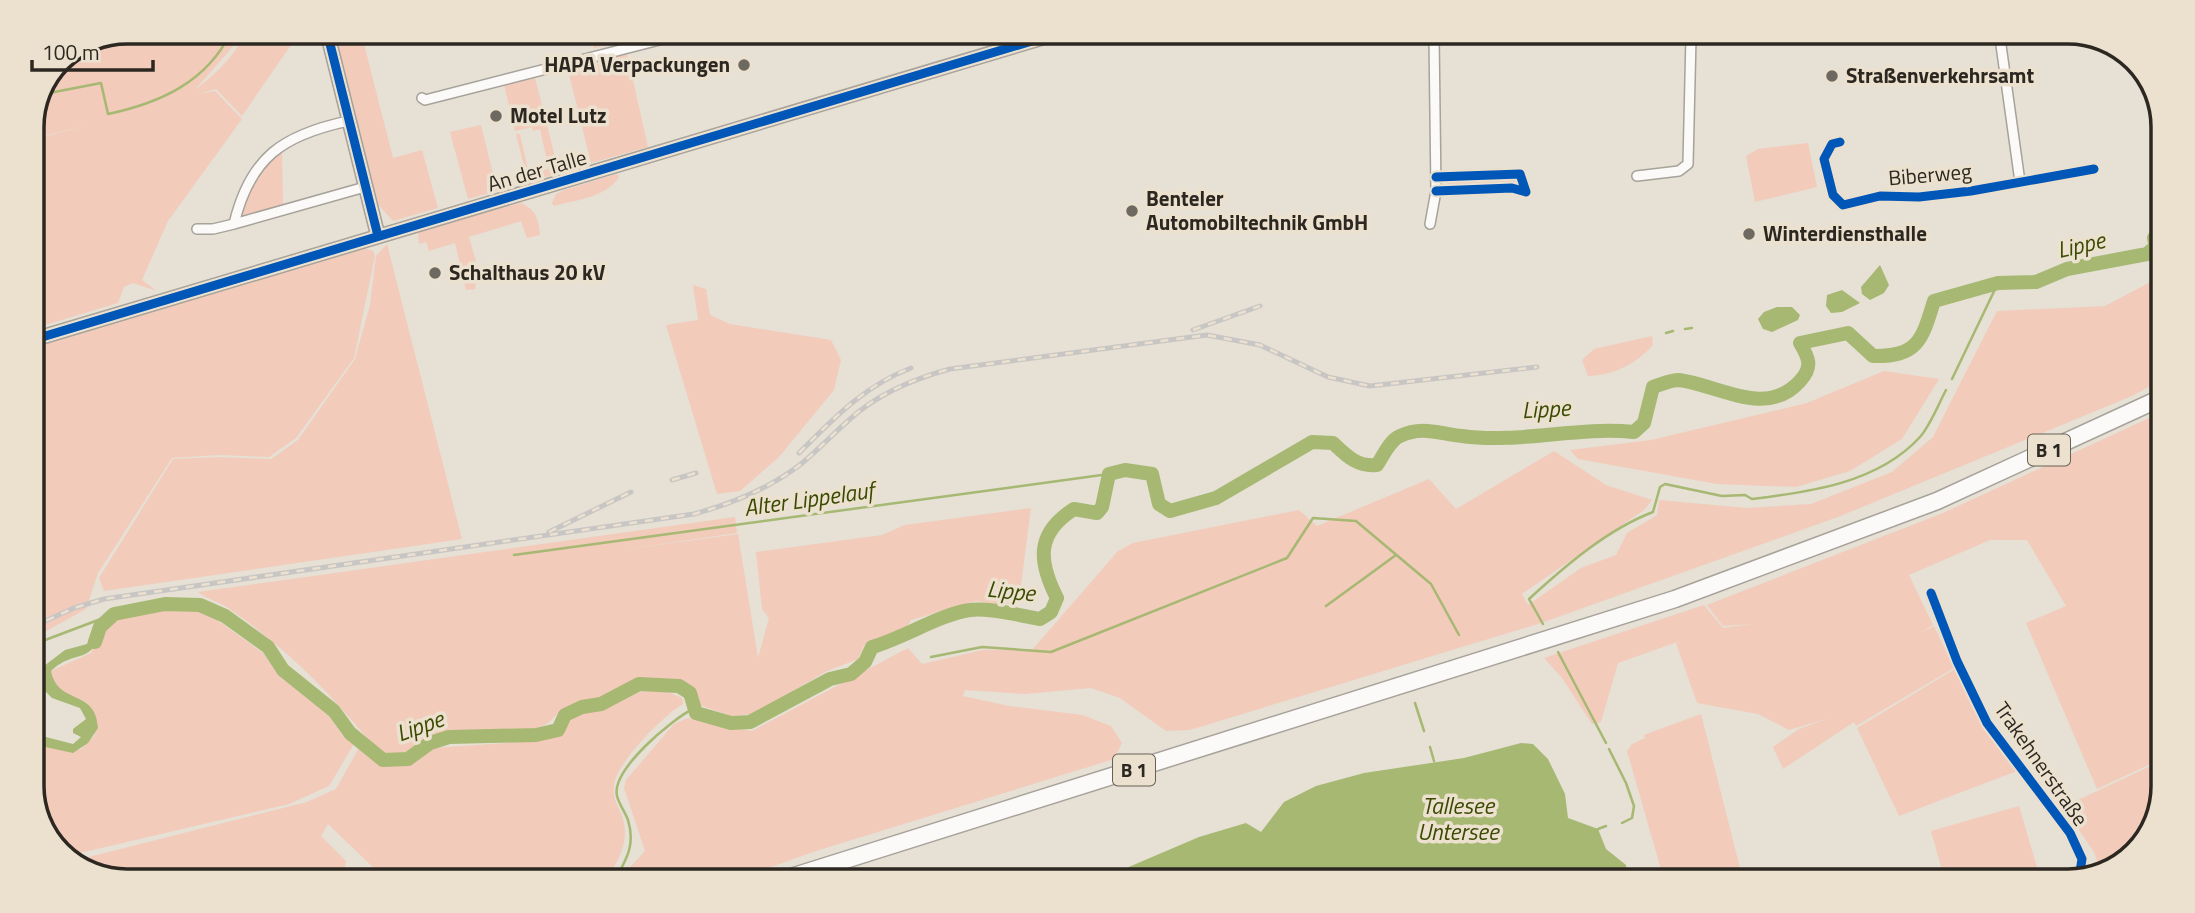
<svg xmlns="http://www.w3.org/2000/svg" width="2195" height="913" viewBox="0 0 2195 913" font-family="'Titillium Web',sans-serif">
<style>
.green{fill:#f2cbbb}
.water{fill:#a6b872}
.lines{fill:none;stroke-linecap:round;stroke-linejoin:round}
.stream{stroke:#a6b872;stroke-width:2.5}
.river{stroke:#a6b872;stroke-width:14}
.street-casing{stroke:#a7a29a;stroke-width:12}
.secondary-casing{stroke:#a7a29a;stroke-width:16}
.highway-casing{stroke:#a7a29a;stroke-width:19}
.street{stroke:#fbfaf9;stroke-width:9}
.secondary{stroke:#fbfaf9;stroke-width:12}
.highway{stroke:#fbfaf9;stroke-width:16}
.rail-casing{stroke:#c8c6c4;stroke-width:5}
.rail{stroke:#ece1cf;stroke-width:2.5;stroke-dasharray:8;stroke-linecap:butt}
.cycleway-casing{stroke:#ece1cf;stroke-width:13}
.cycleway{stroke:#0057b8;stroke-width:9}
.poi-dot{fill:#6d6860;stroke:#ece1cf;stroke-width:2.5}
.labels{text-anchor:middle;stroke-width:7;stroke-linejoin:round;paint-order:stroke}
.shield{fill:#ece1cf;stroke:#666055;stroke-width:2}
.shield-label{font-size:19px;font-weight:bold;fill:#2c2821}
.poi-label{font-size:21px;font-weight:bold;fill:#2c2821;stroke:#ece1cf;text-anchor:start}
.street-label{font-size:21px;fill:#2c2821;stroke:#ece1cf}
.water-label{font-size:23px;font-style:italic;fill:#3a4a01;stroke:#ece1cf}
.rim{fill:none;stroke:#2c2821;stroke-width:3.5}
</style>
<rect width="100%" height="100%" fill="#e6e0d5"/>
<path class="green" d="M126 32H241L236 43 194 91C215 74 235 57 245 32H300L242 116 216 89 198 94 215 91 242 119 168 221 142 280 157 291 133 283 124 287 118 303 32 329V140L96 123 32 139V121L60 59Z
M332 32H361L393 158 422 150 438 208 393 221 375 201Z
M590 33H622L624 41 594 48Z
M627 54 648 147 591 163 568 70Z
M535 78 559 173 528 182 516 134H520L529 174 549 169 540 129 533 131 532 127 515 131 504 85Z
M481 125 497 191 468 199 450 132Z
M1808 143 1817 187 1755 202 1746 156 1758 149Z
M282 148 283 207 243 216C236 191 267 164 282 148Z
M617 174 619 177C605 198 579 199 554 206L552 203 556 194 564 190Z
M1516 177V183L1450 186 1446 182 1450 179Z
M521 203C536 210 539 219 540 235L527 238 521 221 469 237 478 268 475 289 466 290 455 243 429 251 426 242 419 244 418 231 422 228Z
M387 244 462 539 104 591 99 578 173 459 219 457 271 459 298 440 355 359 370 305 376 256Z
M363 248 373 251 375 256 354 358 296 438 269 457 219 455 172 458 98 573 86 609 32 639V348Z
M2162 276 2161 380 2132 396 1838 517 1541 623 1190 730 1166 731 1120 698 1091 688 1025 694 965 690 963 696 1009 706 1082 715 1111 726 1122 743 1114 759 816 851 743 877 622 876 645 851 624 788 626 780 674 724 688 718 752 731 908 648 922 664 983 650 1033 649 1118 551 1133 543 1299 510 1317 526 1429 479 1456 509 1554 451 1606 485 1652 500 1644 510 1522 594 1528 605 1581 568 1616 555 1627 533 1657 515 1659 500 1747 508 1811 504 1892 472 1933 437 1997 311 2105 306Z
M693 285 706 289 710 315 730 324 831 340 841 360 834 390 779 457 740 491 717 494 666 325 698 320Z
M1652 336 1653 345C1636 364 1614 375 1588 376L1582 360 1594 349Z
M1884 371 1939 379 1902 439 1850 471 1796 487 1717 484 1578 459 1570 450 1651 440 1807 403Z
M2160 413 2157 761 2097 789 2026 623 2066 606 2027 540H1990L1909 575 1933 625 1920 633 1934 626 1954 668 1856 726 1854 722 1783 769 1773 747 1799 729 1829 718 1789 730 1758 714 1697 703 1676 643 1680 641 1618 663 1601 722 1592 724 1562 678 1544 658 1704 605 1723 628 1751 624 1723 626 1707 605 1943 513Z
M1031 508 1019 600 1002 605 976 601 911 620 906 628 898 632V636L864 645 858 659 827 671 753 714 731 716 697 704C686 681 657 673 633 683 621 688 611 697 600 701 588 705 574 704 563 710 553 716 550 725 537 728 496 740 442 721 407 753L385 754 364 741 366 737C327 689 282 645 231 610 221 602 208 600 198 592L735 517 737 533 613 551 738 534 758 658 769 618 762 609 756 552 882 535 905 525Z
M163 608 197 609 221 623 263 653 278 675 329 716 343 736 355 742 329 786 289 804 67 856C33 830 36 790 39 751L45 745 80 750 95 735C91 685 82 710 54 685L51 671 91 653 107 625 115 619 130 613Z
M1955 669 1985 731 2017 771 1899 816 1857 728Z
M661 689 682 698 683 704C664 715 616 763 614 785 612 795 616 802 620 811 631 836 622 853 609 876L381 875 328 824 321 836 346 861 343 875 90 874 73 861 307 802 336 789 360 746 382 764H409L433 748 536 741 561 734 569 719 584 711 603 710 639 692Z
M1701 714 1743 880H1664L1627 751 1632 744 1645 738 1644 735Z
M2157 763 2156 823 2122 865 2101 872 2094 852 2063 807Z
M2019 806 2041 881H1945L1931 831Z"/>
<path class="water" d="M1880 265 1889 285 1884 293 1870 300 1862 294 1861 287Z
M1842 290 1860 303 1842 312 1831 313 1826 306 1827 295Z
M1777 307H1792L1800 315 1798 320 1772 332 1763 329 1758 319 1764 312Z
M94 624 107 625C88 669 77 647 51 671 58 706 96 688 98 728L88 743 73 753 41 746 36 806 32 793V743L42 736 73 744 81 737 73 733V729L86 719 80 708 52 698 45 691 44 666 65 650 87 644Z
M1521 743 1533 744 1548 759 1565 794 1568 818 1598 829 1606 849 1626 865 1627 880 980 878 1081 868 1117 872 1199 837 1246 823 1261 832 1284 802 1316 786 1364 773 1464 758Z"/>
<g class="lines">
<path class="stream" d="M44 94 101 83 108 114C160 103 207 82 231 32
M1685 329 1692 328
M1666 333 1673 331
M1952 379 1998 283
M514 555 1109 474
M1326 606 1396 555
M1543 624 1529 599C1565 566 1608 529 1653 512L1660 487 1665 484 1722 496 1745 495 1752 499C1810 492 1878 483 1920 437 1931 424 1938 405 1946 390
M32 645 114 614
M1558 652 1606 743
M931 657 982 647 1051 652 1287 558 1313 518 1356 521 1431 584 1459 635
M1415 703 1424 731
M1430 747 1434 761
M1609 749 1626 783 1634 806 1632 818 1622 823
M1598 829 1606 826
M617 876C628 857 635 843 628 820 625 812 619 804 617 796 611 770 672 719 693 709"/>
<path class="river" d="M95 642 100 627 114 614 165 604 200 605 225 616 268 647 283 670 334 711 350 733 383 760 408 759 430 743 449 737 536 735 558 730 565 715 582 707 601 704 639 684 679 686 690 693 696 713 731 723 750 722 830 679 851 674 865 662 872 647C903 638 941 614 970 610 988 607 1022 616 1040 619L1051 612 1057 598C1038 561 1036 533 1074 509L1097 513 1102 507 1109 474 1125 470 1152 474 1159 504 1170 511 1216 498 1312 442 1333 443C1347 456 1357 467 1377 465 1383 456 1390 440 1400 436 1422 425 1440 434 1462 436 1519 444 1577 426 1634 432L1644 423 1653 387C1660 385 1670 380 1679 380 1719 385 1766 419 1800 381 1813 367 1809 358 1800 343L1848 333 1873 356C1918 357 1922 340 1934 301L1998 283 2036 282 2067 269 2147 254 2156 246 2154 238 2162 229"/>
<defs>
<path id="street" d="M2000 38 2020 182
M422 98 425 100 671 37 675 33
M348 121C283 135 250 157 234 224L365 187
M1840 142 1832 144 1824 159 1833 195 1843 205 1880 196 1919 197 1971 191 2094 169
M1637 176 1679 171 1688 164 1691 37
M1436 177 1520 174 1526 192 1512 188 1436 191
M1430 224 1436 191 1434 36
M197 229H213L234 224
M1931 593 1957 661 1987 723 2070 833 2082 859 2079 878"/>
<path id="secondary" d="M327 32 378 236
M32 340 1052 35"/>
<path id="highway" d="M791 877 1675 599 1937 501 2161 398"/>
</defs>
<use href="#street" class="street-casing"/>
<use href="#secondary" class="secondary-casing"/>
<use href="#highway" class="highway-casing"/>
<use href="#street" class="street"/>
<use href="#secondary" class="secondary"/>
<use href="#highway" class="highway"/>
<defs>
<path id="rail" d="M1193 330 1260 306
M799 453C834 418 864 386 911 368
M672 480 696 473
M549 532 631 492
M32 627 74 608 104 599 694 514C731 504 770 488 801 464 818 450 833 434 849 420 877 394 913 379 950 369L1207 335 1260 345 1328 377 1370 386 1537 367"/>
</defs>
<use href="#rail" class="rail-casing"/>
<use href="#rail" class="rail"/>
<defs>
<path id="cycleway" d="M327 32 378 236
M1840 142 1832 144 1824 159 1833 195 1843 205 1880 196 1919 197 1971 191 2094 169
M1436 177 1520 174 1526 192 1512 188 1436 191
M32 340 1052 35
M1931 593 1957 661 1987 723 2070 833 2082 859 2079 878"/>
</defs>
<use href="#cycleway" class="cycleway-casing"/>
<use href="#cycleway" class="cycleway"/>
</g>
<g class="poi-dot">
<circle cx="744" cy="65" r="7"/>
<circle cx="1832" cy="76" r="7"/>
<circle cx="496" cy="116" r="7"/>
<circle cx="1132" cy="211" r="7"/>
<circle cx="1749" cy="234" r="7"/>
<circle cx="435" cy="273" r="7"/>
</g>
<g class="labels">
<g class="shield">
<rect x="2028" y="434.5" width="42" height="31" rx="5"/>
<rect x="1113" y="754.5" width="42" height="31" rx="5"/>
</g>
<g class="shield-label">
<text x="2049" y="457">B 1</text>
<text x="1134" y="777">B 1</text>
</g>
<g class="poi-label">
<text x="730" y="72" text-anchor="end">HAPA Verpackungen</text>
<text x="1846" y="83">Straßenverkehrsamt</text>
<text x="510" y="123">Motel Lutz</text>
<text x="1146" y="206">Benteler<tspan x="1146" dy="24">Automobiltechnik GmbH</tspan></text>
<text x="1763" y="241">Winterdiensthalle</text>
<text x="449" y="280">Schalthaus 20 kV</text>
</g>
<g class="street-label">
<text transform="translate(537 171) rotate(-16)" y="7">An der Talle</text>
<text transform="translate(1930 175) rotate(-5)" y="7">Biberweg</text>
<text transform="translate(2041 764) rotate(55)" y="7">Trakehnerstraße</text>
</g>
<g class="water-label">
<text transform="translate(2081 245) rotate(-13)" y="8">Lippe</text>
<text transform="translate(1546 409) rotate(-3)" y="8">Lippe</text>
<text transform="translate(809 499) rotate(-8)" y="8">Alter Lippelauf</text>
<text transform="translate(1011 591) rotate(6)" y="8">Lippe</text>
<text transform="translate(420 726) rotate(-20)" y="8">Lippe</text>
<text x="1458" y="814">Tallesee<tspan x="1458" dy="26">Untersee</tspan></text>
</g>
</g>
<path d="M0 0H2195V913H0ZM127 44H2068A83 83 0 0 1 2151 127V786A83 83 0 0 1 2068 869H127A83 83 0 0 1 44 786V127A83 83 0 0 1 127 44Z" fill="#ece1cf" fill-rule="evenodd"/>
<path class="rim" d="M127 44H2068A83 83 0 0 1 2151 127V786A83 83 0 0 1 2068 869H127A83 83 0 0 1 44 786V127A83 83 0 0 1 127 44Z"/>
<path d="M32 60v10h121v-10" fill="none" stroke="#2c2821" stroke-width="3.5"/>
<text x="42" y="60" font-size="21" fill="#2c2821" stroke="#ece1cf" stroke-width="5" paint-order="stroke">100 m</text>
</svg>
